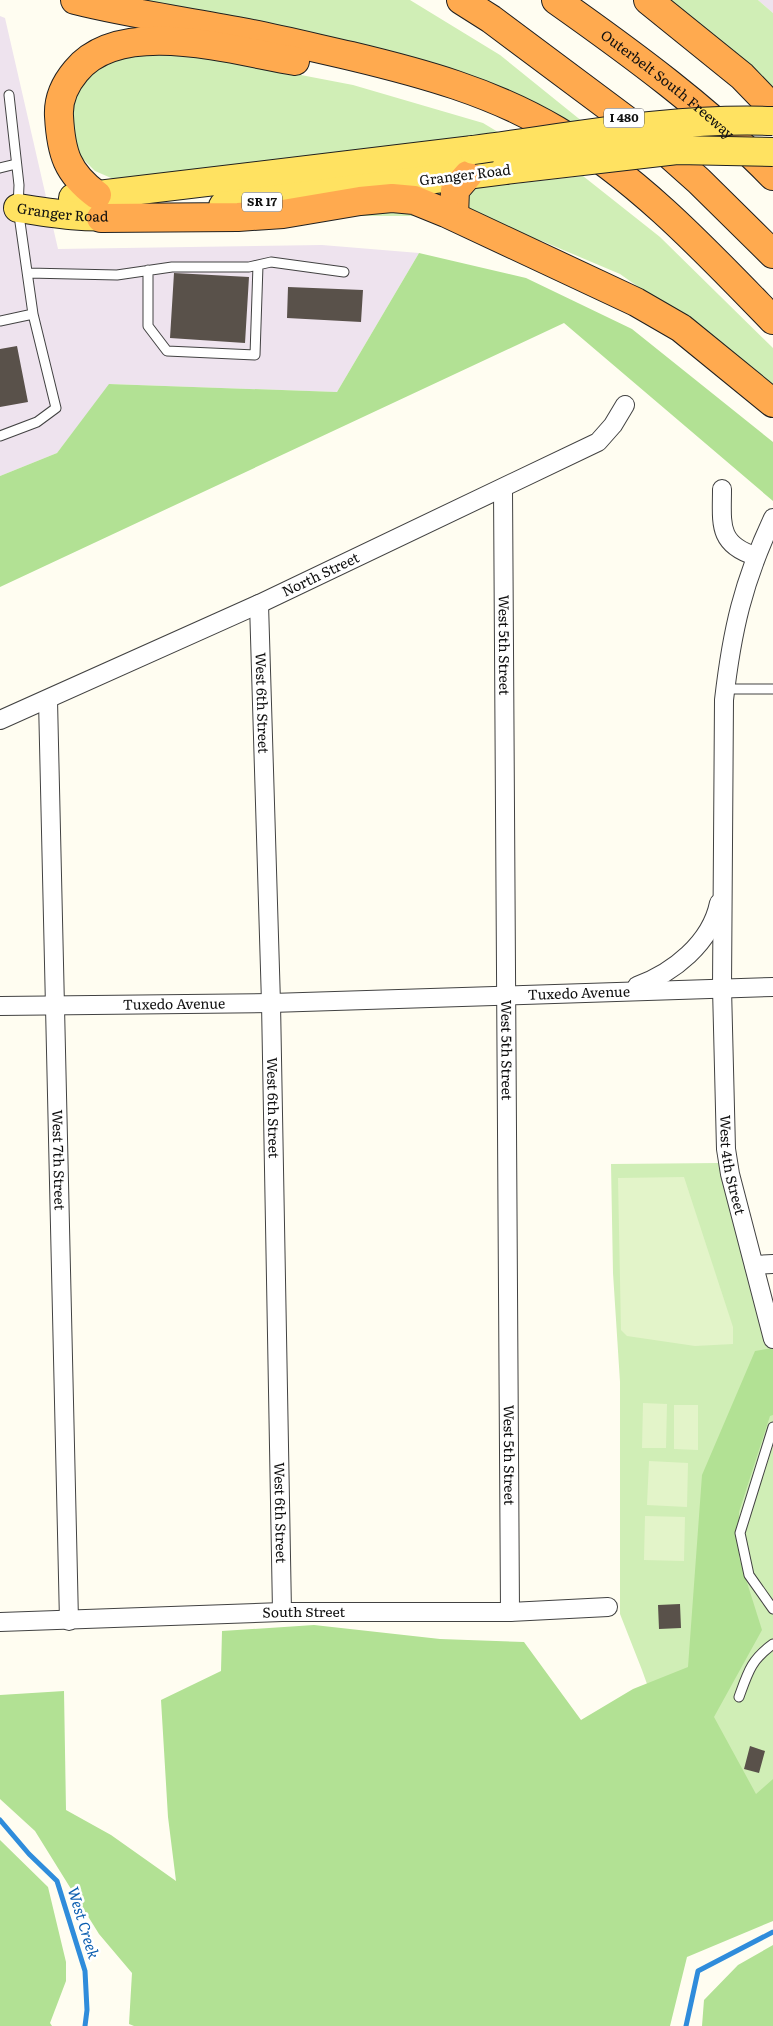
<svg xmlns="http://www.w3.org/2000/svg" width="773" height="2026" viewBox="0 0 773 2026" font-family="Literata,serif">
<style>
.industrial{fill:#eee3ee}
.green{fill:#d0eeb6}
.forest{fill:#b2e194}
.pitch{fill:#e3f4c9}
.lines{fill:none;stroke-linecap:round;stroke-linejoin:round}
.stream{stroke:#2f8cdb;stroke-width:5}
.building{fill:#59514a}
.service-casing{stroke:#424242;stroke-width:11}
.minor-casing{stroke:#424242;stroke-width:20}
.primary-casing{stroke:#202020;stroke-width:30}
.motorway-casing{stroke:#202020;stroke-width:30}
.service{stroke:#fff;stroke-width:9}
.minor{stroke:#fff;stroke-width:18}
.primary{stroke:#ffe261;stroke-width:28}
.motorway{stroke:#ffaa4f;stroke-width:28}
.primary-bridge-casing{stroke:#202020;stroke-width:30;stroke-linecap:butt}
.primary-bridge{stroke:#ffe261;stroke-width:28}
.labels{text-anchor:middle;stroke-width:5;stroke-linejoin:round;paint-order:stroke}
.shield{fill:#fff;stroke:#575757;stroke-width:1}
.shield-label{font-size:12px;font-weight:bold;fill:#0f0f0f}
.street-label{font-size:14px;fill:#0f0f0f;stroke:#fff}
.water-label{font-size:15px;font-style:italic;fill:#0a5daf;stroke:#fff}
</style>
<rect width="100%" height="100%" fill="#fffdf1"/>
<path class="industrial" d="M758 0H773V13Z
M0 16 5 18 58 249 322 245 419 253 337 392 110 384 57 453 0 476Z"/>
<path class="green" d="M136 0H410L500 55 583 122 560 125Z
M648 0H758L773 13V109Z
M147 49 238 63 353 85 483 123 498 132 139 180 118 181 95 171 75 151 69 115 74 95 91 70Z
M583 176 660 237 773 348V386L755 369 620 274 542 241 492 230 417 216H304L303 208Z
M720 1163 773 1340V1883L717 1879 642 1670 620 1614V1382L613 1273 611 1164Z"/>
<path class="forest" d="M419 253 526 278 632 329 773 442V501L564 323 0 587V476L57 453 109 384 337 392Z
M773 1348V1415L770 1416 739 1512V1557L762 1630 714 1717 756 1794 773 1779V1921L687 1957 670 2026H134L129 2024 132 1973 99 1934 35 1831 0 1799V1695L64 1691 66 1810 111 1835 176 1881 168 1817 161 1700 221 1671 222 1631 314 1625 440 1639 524 1642 581 1720 633 1689 688 1667 702 1475 755 1351Z
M0 1840 48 1887 66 1962V1981L50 2023 52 2026H0Z
M773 1945V2026H702L704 2000 738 1965Z"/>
<path class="pitch" d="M684 1177 733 1327V1344L695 1346 627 1336 621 1330 618 1178Z
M643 1403 667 1404 666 1448H642Z
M674 1405H698V1450L674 1449Z
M649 1461 688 1463 687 1507 647 1505Z
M645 1516 685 1517 684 1561 644 1560Z"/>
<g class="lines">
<path class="stream" d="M0 1820 29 1854 57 1881 85 1971 87 2010 85 2026
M686 2026 698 1971 773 1932"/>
</g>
<path class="building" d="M174 273 249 277 245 343 170 338Z
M288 287 363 290 361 322 287 318Z
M17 346 28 402 0 407V349Z
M680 1604 681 1628 659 1629 658 1605Z
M750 1746 765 1751 759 1773 744 1769Z"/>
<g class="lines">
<defs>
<path id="service" d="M0 168 16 164
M148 270V326L167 351 255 355 258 265
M28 273 117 275 172 267H249L271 262 344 272
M0 321 33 314 18 208 19 185 9 95
M0 436 37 422 56 408 33 314
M725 689H773
M773 1427 740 1533 749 1575 773 1609
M739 1697C748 1672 751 1660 773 1644"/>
<g id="minor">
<path id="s1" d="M503 489 510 1612"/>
<path d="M722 489C722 523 717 544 755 556"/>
<path id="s2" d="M773 518C743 582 732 630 724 700L722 988 726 1149 730 1174 773 1339"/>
<path id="s3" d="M259 604 271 1003 282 1612"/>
<path id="s4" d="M48 700 69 1621"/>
<path id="s5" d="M0 720 259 604 598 442 613 425 625 405"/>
<path d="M637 986C673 973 711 943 719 903"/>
<path id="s6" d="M0 1006 271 1003 773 987"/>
<path d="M754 1265 773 1264"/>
<path id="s7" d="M0 1622 282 1612H510L608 1607"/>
</g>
<g id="primary">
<path d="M73 198 473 150"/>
<path d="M223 206 505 170"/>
<path id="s8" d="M18 208C55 214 89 219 126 215"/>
</g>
<g id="motorway">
<path d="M75 0C130 14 186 21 242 32 279 39 315 48 351 56 422 73 492 92 556 130 639 179 706 251 773 320"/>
<path d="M461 0 491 19 653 140 699 181 773 254"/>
<path id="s9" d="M556 0C631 53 709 110 773 176"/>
<path d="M648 0 742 76 773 108"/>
<path d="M97 195C67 173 61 153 59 116 58 99 65 84 76 71 121 16 234 51 295 61"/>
<path d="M454 216 455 190 468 175"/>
<path d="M101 218 238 217 283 214 360 201 392 198 414 200 446 213 636 302 681 328 773 403"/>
</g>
</defs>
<use href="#service" class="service-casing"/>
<use href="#minor" class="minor-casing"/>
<use href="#primary" class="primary-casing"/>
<use href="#motorway" class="motorway-casing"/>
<use href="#service" class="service"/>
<use href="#minor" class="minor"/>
<use href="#primary" class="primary"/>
<use href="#motorway" class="motorway"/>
<defs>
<path id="primary-bridge" d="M473 150C572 137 673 117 773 121
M505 170 677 150 773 152"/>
</defs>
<use href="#primary-bridge" class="primary-bridge-casing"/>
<use href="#primary-bridge" class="primary-bridge"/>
</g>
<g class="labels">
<g class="shield">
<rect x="604" y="108.5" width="40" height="19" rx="4"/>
<rect x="242" y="192.5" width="40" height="19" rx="4"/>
</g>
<g class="shield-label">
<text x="624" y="122">I 480</text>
<text x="262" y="206">SR 17</text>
</g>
<g class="street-label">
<text dy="5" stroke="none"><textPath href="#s9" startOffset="140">Outerbelt South Freeway</textPath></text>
<text transform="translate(465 175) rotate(-7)" y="5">Granger Road</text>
<text dy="5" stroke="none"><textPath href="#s8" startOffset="45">Granger Road</textPath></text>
<text dy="5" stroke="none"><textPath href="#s5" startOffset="352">North Street</textPath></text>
<text dy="5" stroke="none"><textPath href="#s1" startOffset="156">West 5th Street</textPath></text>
<text dy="5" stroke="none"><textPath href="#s3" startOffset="99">West 6th Street</textPath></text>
<text dy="5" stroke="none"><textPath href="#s6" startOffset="579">Tuxedo Avenue</textPath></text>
<text dy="5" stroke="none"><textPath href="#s6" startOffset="174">Tuxedo Avenue</textPath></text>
<text dy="5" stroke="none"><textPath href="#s1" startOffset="561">West 5th Street</textPath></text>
<text dy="5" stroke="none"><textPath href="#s3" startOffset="504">West 6th Street</textPath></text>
<text dy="5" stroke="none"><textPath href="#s4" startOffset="460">West 7th Street</textPath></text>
<text dy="5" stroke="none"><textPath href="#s2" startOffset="655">West 4th Street</textPath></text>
<text dy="5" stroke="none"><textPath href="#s1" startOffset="966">West 5th Street</textPath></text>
<text dy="5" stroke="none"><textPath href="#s3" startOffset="909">West 6th Street</textPath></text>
<text dy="5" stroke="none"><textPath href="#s7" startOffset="304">South Street</textPath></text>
</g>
<g class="water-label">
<text transform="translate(83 1923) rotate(73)" y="5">West Creek</text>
</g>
</g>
</svg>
